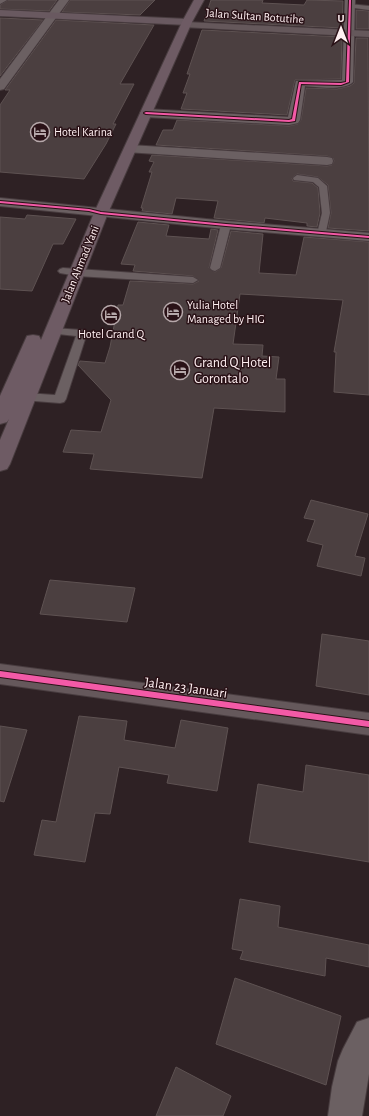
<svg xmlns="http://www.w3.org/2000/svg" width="369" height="1116" viewBox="0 0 369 1116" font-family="'Alegreya Sans',sans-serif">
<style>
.building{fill:#4b3f40;stroke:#5e5252}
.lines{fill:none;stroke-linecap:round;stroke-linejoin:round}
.lane-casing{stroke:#483c3f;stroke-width:2}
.street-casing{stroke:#483c3f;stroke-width:2}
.secondary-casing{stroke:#483c3f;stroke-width:2}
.primary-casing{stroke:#483c3f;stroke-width:2}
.highway-casing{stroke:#483c3f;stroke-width:2}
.lane{fill:#6b6062;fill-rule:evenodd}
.street{fill:#6b6062;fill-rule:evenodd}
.secondary{fill:#65585b;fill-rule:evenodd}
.primary{fill:#695960;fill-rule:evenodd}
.highway{fill:#6e5b64;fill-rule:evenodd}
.cycleway-casing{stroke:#2a1217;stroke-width:2}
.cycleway{fill:#f35aa7;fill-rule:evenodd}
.labels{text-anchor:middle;stroke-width:3;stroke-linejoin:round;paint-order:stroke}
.far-street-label{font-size:12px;fill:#fff0f2;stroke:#2a1217}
.far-poi-label{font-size:12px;fill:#fff0f2;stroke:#2a1217;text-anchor:start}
.poi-label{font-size:14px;fill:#fff0f2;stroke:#2a1217;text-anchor:start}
.street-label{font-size:14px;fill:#fff0f2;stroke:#2a1217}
</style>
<rect width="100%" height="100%" fill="#2e2124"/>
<path class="building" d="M8 0H57L49 11 0 9V5Z
M70 0H155L140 15 62 12Z
M211 0H263L262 3 304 5 307 0 343 1 342 28 204 21Z
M356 10 369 11V29H356Z
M0 18 43 20 0 76Z
M56 20 154 25 120 84H134L113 124H116L106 144 84 179 0 172V105L10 90H5Z
M202 30 342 37 341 79 295 80 287 115 181 109 187 93H183L190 74H187Z
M356 38H368L369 231 328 228 331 213 328 185 318 177 297 174 292 178 293 181 312 183 318 188 320 213 317 227 307 226V223L265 218 264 223 214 218 218 201 176 198 172 214 142 211 143 208H141L152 172H149L154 162 149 161 152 155 327 166 332 165 334 161 333 158 327 156 156 145 163 130H173L177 120 289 126 298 124 301 120 306 88 337 89 350 86 354 83Z
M27 215 76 219 63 244H53L32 291 0 289V217L25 219Z
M138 222 169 225 166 236 209 239 211 229 218 230 209 268 215 272 221 268 231 231 263 234 259 273 296 275 304 237 369 242V395L334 392 336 352H334L343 300 240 294 233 344 263 345 262 356 279 357 276 379H285V412L214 408 202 478 90 469 94 454 63 452 71 430 101 432 111 400 78 365 80 361 105 363 110 347 118 305H123L130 281 193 284 199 281 193 276 133 271 135 265 121 264Z
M311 500 368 514 355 556 365 558 361 576 317 566 323 545 307 541 315 520 304 518Z
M50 580 135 588 127 622 40 614Z
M322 634 369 641V695L316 686Z
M79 716 127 721 124 740 175 748 181 720 228 728 217 791 167 783 169 775 119 767 110 814 95 813 85 862 34 855 42 820 56 822Z
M0 726 27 730 4 802 0 801Z
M306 765 369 775V862L249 842 258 784 303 792Z
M240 899 280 906 278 927 369 945V967L326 958 325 976 240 959 243 951 232 949Z
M235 978 341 1016 326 1085 216 1044Z
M176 1067 231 1096 223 1116H156Z"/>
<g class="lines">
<defs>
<path id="lane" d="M349 4 369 6V10L347 7V5Z
M297 175 318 178 327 186 330 213 325 236H319L317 234 322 213 319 187 313 182 294 180 293 178Z
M226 222 231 225 220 268 215 271 212 270 210 268 221 225Z
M63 268 193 277 198 280 193 283 77 276 60 273 58 271 60 269Z
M53 328 82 330 87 333 66 399 64 402 60 403 22 400 20 397 22 394 26 393 55 395 76 336 49 333 48 331 49 329Z"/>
<path id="street" d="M0 0H7L0 4Z
M59 0H69L4 89 0 90V79Z
M345 0H355L353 82C345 91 316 87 305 86L300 120 298 123 289 125 146 117 142 115 140 113 142 111 146 109 288 117 296 81 342 80Z
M130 145 327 157 332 158 333 161 332 164 327 165 126 152 124 149 126 146Z
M0 198 226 221 369 233V241L226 229 0 206Z
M369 1018V1074L362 1116H328L332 1087 338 1061 343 1049 357 1022Z"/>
<path id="secondary" d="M186 22 369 31V37L183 27 181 25Z
M0 664 369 713V735L0 684Z"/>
<path id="primary" d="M0 10 187 19 192 22 187 25 0 16Z"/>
<path id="highway" d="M194 0H204L192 22 108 213 10 464 7 469 0 471V440L9 419 7 422 0 424V396L27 336 33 335 39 336 41 340 94 213 182 22Z"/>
</defs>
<use href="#lane" class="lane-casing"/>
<use href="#street" class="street-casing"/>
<use href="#secondary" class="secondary-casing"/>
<use href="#primary" class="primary-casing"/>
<use href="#highway" class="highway-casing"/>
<use href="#lane" class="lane"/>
<use href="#street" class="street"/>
<use href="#secondary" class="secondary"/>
<use href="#primary" class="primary"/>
<use href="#highway" class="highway"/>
<defs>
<path id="cycleway" d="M349 0H351L349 82 341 85 301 84 295 121 289 122 146 114 144 113 146 112 289 120 292 119 299 82 341 83 346 82Z
M0 201 89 209 101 212 226 224 369 236V238L226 226 101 214 89 211 0 203Z
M0 671 369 721V727L0 677Z"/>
</defs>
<use href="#cycleway" class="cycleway-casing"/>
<use href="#cycleway" class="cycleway"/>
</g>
<defs>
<symbol id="hotel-ring" viewBox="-11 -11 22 22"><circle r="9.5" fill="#2a1217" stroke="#b6a8aa" stroke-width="1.5"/><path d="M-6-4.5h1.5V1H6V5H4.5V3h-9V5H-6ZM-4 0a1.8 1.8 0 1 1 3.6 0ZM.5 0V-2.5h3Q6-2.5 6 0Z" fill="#b6a8aa"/></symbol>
</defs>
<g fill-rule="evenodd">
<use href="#hotel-ring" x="29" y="121" width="22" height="22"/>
<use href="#hotel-ring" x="162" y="301" width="22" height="22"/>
<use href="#hotel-ring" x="100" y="304" width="22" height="22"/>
<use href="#hotel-ring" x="169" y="359" width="22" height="22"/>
</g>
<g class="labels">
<g class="far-street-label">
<text transform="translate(255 16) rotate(4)" y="4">Jalan Sultan Botutihe</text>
<text transform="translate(80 264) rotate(-68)" y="4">Jalan Ahmad Yani</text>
</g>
<g class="far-poi-label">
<text x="54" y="136">Hotel Karina</text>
<text x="187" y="309">Yulia Hotel<tspan x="187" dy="14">Managed by HIG</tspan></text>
<text x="111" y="338" text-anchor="middle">Hotel Grand Q</text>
</g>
<g class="poi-label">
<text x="194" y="367">Grand Q Hotel<tspan x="194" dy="16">Gorontalo</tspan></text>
</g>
<g class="street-label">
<text transform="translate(186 687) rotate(8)" y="5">Jalan 23 Januari</text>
</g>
</g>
<g transform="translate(341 28)" stroke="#2a1217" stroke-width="3" paint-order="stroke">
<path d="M0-3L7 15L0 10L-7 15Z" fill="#fff0f2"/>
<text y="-6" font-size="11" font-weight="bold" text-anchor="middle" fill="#fff0f2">U</text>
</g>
</svg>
